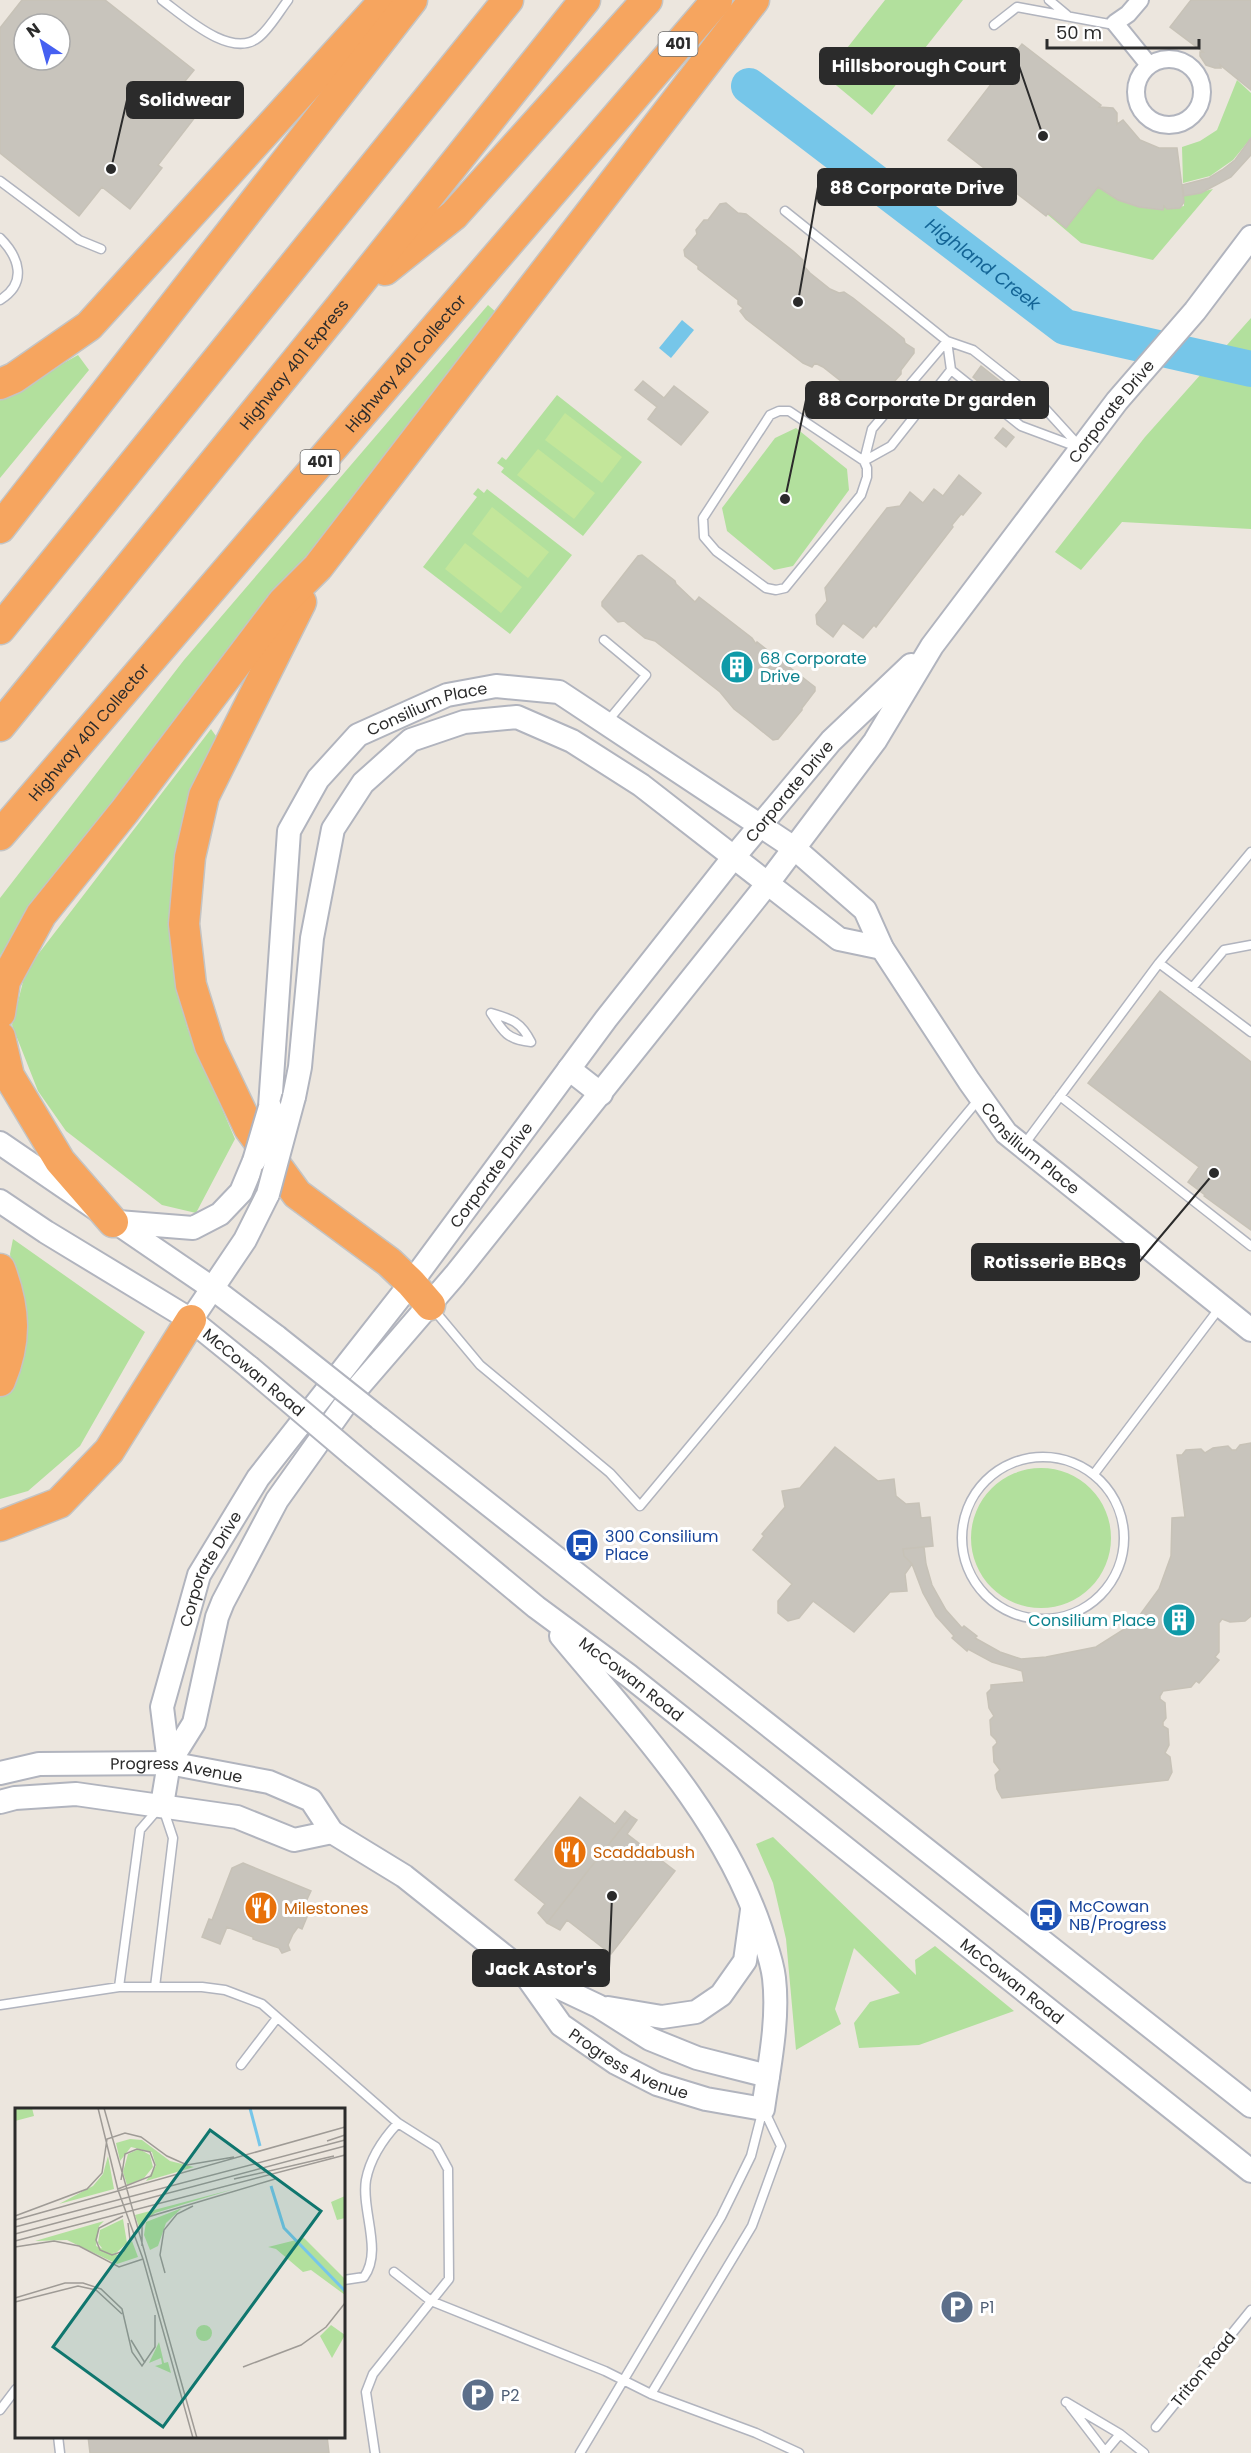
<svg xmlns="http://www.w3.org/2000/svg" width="1251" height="2453" viewBox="0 0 1251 2453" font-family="Poppins,sans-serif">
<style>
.green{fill:#b2e09d}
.pitch{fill:#c3e69a}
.water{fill:#76c6e9}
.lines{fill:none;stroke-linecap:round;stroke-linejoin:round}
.river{stroke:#76c6e9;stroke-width:36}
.building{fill:#c8c4bc;stroke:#c7c2b7;stroke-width:1.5;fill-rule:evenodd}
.lane-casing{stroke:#b1b4be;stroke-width:11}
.street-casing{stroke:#b1b4be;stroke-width:20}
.secondary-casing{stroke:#b1b4be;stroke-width:26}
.highway-casing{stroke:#c4c4c4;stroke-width:33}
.lane{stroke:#fff;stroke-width:8}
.street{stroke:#fff;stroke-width:16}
.secondary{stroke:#fff;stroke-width:22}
.highway{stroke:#f6a55f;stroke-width:30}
.secondary-bridge-casing{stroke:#b1b4be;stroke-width:26;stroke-linecap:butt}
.secondary-bridge{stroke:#fff;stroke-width:22}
.labels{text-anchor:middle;stroke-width:6;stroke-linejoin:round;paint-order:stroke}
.shield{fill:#fff;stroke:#6b6b6b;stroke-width:1.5}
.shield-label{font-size:15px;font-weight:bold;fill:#2b2b2b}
.street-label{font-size:16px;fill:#2b2b2b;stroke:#fff}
.culture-label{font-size:16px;fill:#0d838f;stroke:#fff;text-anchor:start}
.transit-label{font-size:16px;fill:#164399;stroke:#fff;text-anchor:start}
.food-label{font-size:16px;fill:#c56008;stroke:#fff;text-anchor:start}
.service-label{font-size:16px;fill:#4e5e75;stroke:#fff;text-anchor:start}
.water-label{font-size:18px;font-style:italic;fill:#146596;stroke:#fff}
.inset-river{fill:none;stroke:#76c6e9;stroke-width:3}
.inset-road{fill:none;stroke:#9f9b96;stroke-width:1.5}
.view{fill:#0f766e;fill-opacity:0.15;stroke:#0f766e;stroke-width:3}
.inset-edge{fill:none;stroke:#2b2b2b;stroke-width:3}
.leader{fill:none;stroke:#2b2b2b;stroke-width:2}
.callout-dot{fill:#2b2b2b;stroke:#fff;stroke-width:2}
.callout{fill:#2b2b2b;stroke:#2b2b2b;stroke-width:2}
.callout-label{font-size:18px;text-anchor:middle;font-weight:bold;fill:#fff}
</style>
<rect width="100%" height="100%" fill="#ece6de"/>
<path class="green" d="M885 0H963L872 115 825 76Z
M1237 80 1251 93V138L1233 160 1210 176 1183 183 1182 147 1200 141 1217 130Z
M1085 167 1163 202 1167 209 1184 206V196L1213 189 1153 260 1081 243 1048 215Z
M488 305 497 313 32 907 0 956V898L184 660Z
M1251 318V529L1122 522 1081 570 1055 552 1145 437Z
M78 355 89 370 0 478V399Z
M557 395 642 462 583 536 501 472 504 468 497 463 502 457 506 460Z
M796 428 847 469 849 490 793 566 774 570 727 531 722 508 775 438Z
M478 488 484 493 487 489 572 555 510 634 423 567 477 497 473 494Z
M211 729 216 736 184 822 170 924 187 1027 235 1139 196 1213 162 1205 66 1131 38 1091 12 1025 26 970Z
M13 1239 145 1332 80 1446 28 1491 0 1499V1397L24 1357 10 1254Z
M971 1538a70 70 0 1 1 140 0a70 70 0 1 1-140 0Z
M773 1837 916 1975 915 1960 935 1946 1014 2011 919 2045 859 2048 854 2023 870 2002 900 1993 854 1948 835 2009 841 2024 796 2050 786 1939 773 1883 756 1844Z"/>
<path class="pitch" d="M565 413 622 457 602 483 545 440Z
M538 449 595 493 574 519 517 475Z
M492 507 549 552 528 578 472 534Z
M465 543 522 587 501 613 445 569Z"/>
<path class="water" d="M682 320 694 330 671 358 659 348Z"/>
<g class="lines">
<path class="river" id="s1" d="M749 86 1065 327 1251 369"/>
</g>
<path class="building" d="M22 0H105L194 70 172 97 196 116 158 165 162 168 130 209 102 187 79 216 0 153V28ZM24 24H60V60H24Z
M1191 0H1251V90L1220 65 1221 68H1215L1206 65 1200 56V52H1203L1170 27Z
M1022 44 1101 105 1099 107 1113 108 1117 113V124L1123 120 1140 140 1159 148H1177L1184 202 1180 208 1167 209 1164 206 1163 210 1139 207 1118 200 1098 187 1066 228 1048 213 1046 216 948 140Z
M1251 138V155L1231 177 1201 193 1184 196 1182 185 1209 178 1222 170 1235 160Z
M726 203 738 213 746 214 793 251 803 260V265L810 273 830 289 839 293 844 292 853 298 892 329 904 339 905 343 914 349V353L901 370V374L876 402 860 396 823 367 815 363 812 367 803 363 746 319 740 311 743 308 738 304V300L698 269V266L685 256 684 250 697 234 696 230 704 220H708L720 204Z
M981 366 1000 381 991 392 973 377Z
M643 381 664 398 674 386 708 412 681 445 648 419 657 407 635 390Z
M1003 428 1014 437 1006 447 995 438Z
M959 475 981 493 963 515 961 514 952 525 953 527 876 627 874 625 863 638 843 623 833 637 817 624 816 615 827 601 825 588 887 508 900 506 910 492 923 503 934 489 943 496Z
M642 555 675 581 676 584 695 602 699 597 752 638 756 644 757 642 815 687V691L802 708V710L778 739 773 740 747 719 734 709 720 692 655 641 645 638 624 621 618 622 602 606V602L638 556Z
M1160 991 1251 1062V1230L1204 1196 1205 1195 1188 1182 1199 1167 1088 1083Z
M1251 1443V1616L1245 1621 1230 1622 1222 1619 1219 1623V1652L1215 1657 1219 1660 1199 1683 1196 1681 1191 1687 1163 1691 1160 1696V1699L1165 1703 1166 1718 1163 1722V1726L1168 1729 1169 1745 1165 1753 1170 1757 1172 1772 1168 1780 1002 1798 997 1789 995 1775 1000 1770 994 1762 993 1747 997 1743 996 1740 991 1735 990 1720 994 1716 989 1708 987 1693 991 1689V1685L1024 1682 1022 1671 992 1662 968 1649 967 1651 952 1638 954 1636 936 1616 923 1593 912 1564 904 1556 903 1549 924 1547 926 1564 932 1585 946 1610 962 1628 964 1626 977 1636 975 1638 1000 1652 1021 1659 1046 1657 1096 1647 1134 1623 1159 1589 1171 1556 1172 1518 1185 1517 1177 1455H1182L1186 1450 1201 1449 1205 1453 1213 1448 1228 1446 1232 1450H1236L1240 1445Z
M835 1447 878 1481 894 1479 896 1496 906 1504 919 1503 921 1518 930 1517 933 1546 903 1549 904 1556 912 1564 905 1574 907 1591 890 1592 854 1632 813 1601 799 1618 788 1621 778 1613V1601L792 1584 753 1550 764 1536 762 1534 785 1507 782 1491 800 1488Z
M580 1797 615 1824 625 1811 631 1816 547 1923 538 1913 545 1904 515 1880Z
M631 1816 637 1820 627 1834 675 1871 611 1954 567 1920 560 1930 547 1923Z
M243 1863 311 1891 303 1908 307 1909 304 1916 307 1917 302 1929 298 1927 293 1934 288 1945 290 1950 282 1953 279 1948 253 1939V1937L227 1927 220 1944 202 1937 209 1919 212 1920 232 1868Z
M88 2436H327L329 2453H90Z"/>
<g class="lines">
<defs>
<path id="lane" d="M162 0C185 17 232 60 259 37 270 28 279 12 288 0
M1049 0 1067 15
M994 25 1017 7 1109 24 1115 23
M0 181 79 240 101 249
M785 211 947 341 951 370 1021 426 1080 448
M0 238C19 257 28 283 0 300
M864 461 789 411H779L770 415 703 518 704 537 716 551 766 588 776 590 785 588 861 495 867 477V468L864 461 872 429 947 341 973 350 1039 402 1081 448
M864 461 891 446 951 370
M604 640 646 675 607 722
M1251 852 1159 963 1251 1032
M1192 988 1224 950 1251 945
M491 1013C512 1019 521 1022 531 1042 508 1040 503 1032 491 1013Z
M1060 1096 1251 1246
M1023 1146 1159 963
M434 1310 480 1365 610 1473 640 1506 979 1099
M962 1538a81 81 0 1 1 162 0a81 81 0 1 1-162 0Z
M1094 1474 1221 1306
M119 1987 140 1830 159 1808
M155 1987 173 1838 163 1808
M0 2005 119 1987H202L225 1990 262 2004 398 2123 436 2147 448 2169 449 2279 373 2374 366 2392 375 2453
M241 2065 277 2018
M394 2272 431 2301 605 2371 651 2394 756 2433 799 2453
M344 2280 364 2277C383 2251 361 2210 366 2180 370 2159 384 2138 398 2123
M651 2394 752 2226 781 2146 764 2110
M1066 2402 1120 2434 1144 2453
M1070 2406 1106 2453
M0 2410 16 2389
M1156 2427 1251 2310
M58 2436 60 2453
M580 2453 721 2217 751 2156 763 2109
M1104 2453 1120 2434"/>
<path id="street" d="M1140 0 1128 14 1115 23 1149 65
M1136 92a33 33 0 1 1 66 0a33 33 0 1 1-66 0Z"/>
<g id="secondary">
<path d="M569 1069 601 1094"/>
<path d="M294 1097 300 1067 312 938 333 829 363 783 411 740 464 722 517 717 572 741 641 785 839 939 882 948"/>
<path id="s2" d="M270 1107 289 831 318 779 358 735 447 695 496 686 559 692 794 848 865 910 882 948 969 1081 1006 1133 1251 1330"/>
<path d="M0 1143 212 1288 277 1337"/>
<path d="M0 1201 46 1232 191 1320 249 1367"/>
<path d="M118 1222 193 1228 220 1214 241 1192 254 1161"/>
<path d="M191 1320 245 1240 268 1194"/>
<path d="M379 1418 1251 2106"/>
<path id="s3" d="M354 1456 536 1607 628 1675 1251 2171"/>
<path id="s4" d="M169 1763 194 1723 217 1617 223 1602 277 1500 354 1392 455 1275 768 883 875 741 932 646 1117 401 1195 311 1251 237"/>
<path id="s5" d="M0 1773 39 1764 169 1763 269 1782 311 1800 332 1832 404 1876 522 1970 598 2006 650 2039 697 2058 768 2076"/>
<path d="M0 1802 15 1798 76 1794 237 1817 294 1840 332 1832"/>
<path id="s6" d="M162 1805 169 1763 162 1707 199 1575 258 1478 411 1283 606 1019 733 858 831 741 911 665"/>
<path id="s7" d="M522 1970 561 2025 616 2063 657 2084 706 2099 763 2109C769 2067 779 2020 774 1978 772 1961 766 1946 761 1930 723 1817 636 1726 561 1636"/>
<path d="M608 2008 662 2017 696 2012 721 1995 745 1961 752 1910"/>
</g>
<g id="highway">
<path d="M385 270 454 215 647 0"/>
<path d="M0 384 14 378 89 326 385 0"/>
<path d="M0 528 412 0"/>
<path d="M301 602 204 796 190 857 184 924 191 985 210 1046 249 1128 297 1194 389 1262 411 1283 430 1305"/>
<path d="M0 629 508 0"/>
<path id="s8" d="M0 726 341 306 585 0"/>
<path id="s9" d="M0 835 717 0"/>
<path d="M0 1013 5 981 41 915 124 812 283 602 318 567 754 0"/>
<path d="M0 1037 9 1076 60 1161 113 1222"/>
<path d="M0 1269C15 1309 17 1341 0 1381"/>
<path d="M0 1526 59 1503 109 1451 191 1320"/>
</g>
</defs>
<use href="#lane" class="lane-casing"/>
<use href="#street" class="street-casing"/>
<use href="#secondary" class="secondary-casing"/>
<use href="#highway" class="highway-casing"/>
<use href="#lane" class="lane"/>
<use href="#street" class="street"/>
<use href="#secondary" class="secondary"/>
<use href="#highway" class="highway"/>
<defs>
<path id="secondary-bridge" d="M254 1161 270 1107
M268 1194 294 1097
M277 1337 379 1418
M249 1367 354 1456"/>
</defs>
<use href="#secondary-bridge" class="secondary-bridge-casing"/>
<use href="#secondary-bridge" class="secondary-bridge"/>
</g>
<defs>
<symbol id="building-disc" viewBox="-11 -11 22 22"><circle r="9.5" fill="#0f9aa8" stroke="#fff"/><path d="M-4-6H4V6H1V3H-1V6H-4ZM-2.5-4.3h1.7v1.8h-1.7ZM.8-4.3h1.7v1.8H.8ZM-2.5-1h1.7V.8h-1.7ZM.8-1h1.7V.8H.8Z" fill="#fff"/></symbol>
<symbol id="bus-disc" viewBox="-11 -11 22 22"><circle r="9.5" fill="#1a4fb4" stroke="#fff"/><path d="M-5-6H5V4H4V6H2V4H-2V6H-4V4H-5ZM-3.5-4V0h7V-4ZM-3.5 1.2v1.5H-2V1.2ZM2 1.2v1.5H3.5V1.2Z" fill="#fff"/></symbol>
<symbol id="restaurant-disc" viewBox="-11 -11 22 22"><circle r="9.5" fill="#e8710a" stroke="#fff"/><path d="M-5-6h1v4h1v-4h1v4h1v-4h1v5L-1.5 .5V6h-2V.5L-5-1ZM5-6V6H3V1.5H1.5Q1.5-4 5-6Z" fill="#fff"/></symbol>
<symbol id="parking-disc" viewBox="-11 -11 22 22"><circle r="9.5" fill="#5c6f8a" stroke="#fff"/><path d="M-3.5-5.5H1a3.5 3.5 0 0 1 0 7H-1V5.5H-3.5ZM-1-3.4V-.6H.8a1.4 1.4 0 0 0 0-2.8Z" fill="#fff"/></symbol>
</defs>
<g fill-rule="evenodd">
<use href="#building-disc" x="718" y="648" width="38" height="38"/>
<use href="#bus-disc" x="563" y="1526" width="38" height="38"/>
<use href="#building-disc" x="1160" y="1601" width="38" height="38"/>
<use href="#restaurant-disc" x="551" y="1833" width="38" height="38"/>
<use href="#restaurant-disc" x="242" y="1889" width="38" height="38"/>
<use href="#bus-disc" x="1027" y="1896" width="38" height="38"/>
<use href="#parking-disc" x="938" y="2288" width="38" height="38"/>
<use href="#parking-disc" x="459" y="2376" width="38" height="38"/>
</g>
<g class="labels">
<g class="shield">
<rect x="658.5" y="32" width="39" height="24" rx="4.5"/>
<rect x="300.5" y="450" width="39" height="24" rx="4.5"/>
</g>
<g class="shield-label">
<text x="678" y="49">401</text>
<text x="320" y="467">401</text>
</g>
<g class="street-label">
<text dy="6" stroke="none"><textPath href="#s9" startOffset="622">Highway 401 Collector</textPath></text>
<text dy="6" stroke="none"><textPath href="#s8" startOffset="466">Highway 401 Express</textPath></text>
<text dy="6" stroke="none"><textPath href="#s4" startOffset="1660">Corporate Drive</textPath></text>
<text dy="6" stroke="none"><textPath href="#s2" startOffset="470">Consilium Place</textPath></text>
<text dy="6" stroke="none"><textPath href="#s9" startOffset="136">Highway 401 Collector</textPath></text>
<text dy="6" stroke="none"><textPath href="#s6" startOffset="1218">Corporate Drive</textPath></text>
<text dy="6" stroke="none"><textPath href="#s2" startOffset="1275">Consilium Place</textPath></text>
<text dy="6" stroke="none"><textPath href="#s6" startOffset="732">Corporate Drive</textPath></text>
<text transform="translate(254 1372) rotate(40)" y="6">McCowan Road</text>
<text dy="6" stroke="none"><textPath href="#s6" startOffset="246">Corporate Drive</textPath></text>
<text dy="6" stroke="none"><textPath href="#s3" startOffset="356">McCowan Road</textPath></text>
<text dy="6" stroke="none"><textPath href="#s5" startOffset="178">Progress Avenue</textPath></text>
<text dy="6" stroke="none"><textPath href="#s3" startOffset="842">McCowan Road</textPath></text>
<text dy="6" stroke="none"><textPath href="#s7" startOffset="146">Progress Avenue</textPath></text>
<text transform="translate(1203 2369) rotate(-51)" y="6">Triton Road</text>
</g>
<g class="culture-label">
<text x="760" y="664">68 Corporate<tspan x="760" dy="18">Drive</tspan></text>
<text x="1156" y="1626" text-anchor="end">Consilium Place</text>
</g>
<g class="transit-label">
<text x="605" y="1542">300 Consilium<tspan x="605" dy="18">Place</tspan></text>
<text x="1069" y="1912">McCowan<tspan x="1069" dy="18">NB/Progress</tspan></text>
</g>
<g class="food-label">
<text x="593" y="1858">Scaddabush</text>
<text x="284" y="1914">Milestones</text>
</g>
<g class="service-label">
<text x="980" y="2313">P1</text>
<text x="501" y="2401">P2</text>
</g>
<g class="water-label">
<text dy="6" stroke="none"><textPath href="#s1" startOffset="294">Highland Creek</textPath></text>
</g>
</g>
<g transform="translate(15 2108)">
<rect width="330" height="330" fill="#ece6de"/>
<path d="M0 0H17L19 8 0 13ZM115 31 127 32 155 53 179 59 131 73 141 58 137 44 116 39 105 53 101 35ZM124 41 135 47 138 59 129 70 112 77 108 64 113 46ZM93 48 99 81 44 96 78 78 88 66ZM219 81 140 105 124 119 120 107ZM330 88V110L322 112 316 94ZM167 100 151 115 143 138 135 142 129 127 131 114ZM108 111 112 135 101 145 90 144 83 135 85 122ZM89 113 84 118 81 138 103 147 117 133 123 149 102 156 52 132 20 133ZM289 130 330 171V187L296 162 288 164 261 141 253 139ZM316 217 330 227 317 250 305 228ZM181 225a8 8 0 1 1 16 0a8 8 0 1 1-16 0ZM144 234 149 255 153 254 156 265 140 258 147 256 146 250 134 255Z" fill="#b2e09d"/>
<path class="inset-river" d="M235 0 245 38M256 78 269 120 330 183"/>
<path class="inset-road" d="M83 0 103 82 128 151 178 330M89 0 182 330M312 33 330 27M219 71 319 48M103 81 136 68 140 57 135 44 122 41 110 46 106 72M0 108 72 81 87 65 92 31 110 25 126 29 152 48 172 57 219 49M108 108 84 120 81 132 85 142 97 147 109 143 115 132 113 115M0 112 330 19M0 119 330 32M0 126 330 38M0 133 330 47M127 138V118L133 109 260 71M0 139 39 133 64 138 104 159 128 151M150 165 145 147 149 122 162 106 178 98M0 190 50 175H68L86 181 107 201 117 244 127 258 140 239V207M0 194 63 178 81 182 107 206M116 232 130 255M228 259 286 237 311 219 330 195"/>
<path class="view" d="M195 22 306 103 148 319 38 239Z"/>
<rect width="330" height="330" class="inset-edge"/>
</g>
<path class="leader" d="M1043 136L1019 66M111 169L127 100M798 302L818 187M785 499L806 400M1214 1173L1139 1262M612 1896L609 1968"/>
<g class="callout-dot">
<circle cx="1043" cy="136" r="6"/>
<circle cx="111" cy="169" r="6"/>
<circle cx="798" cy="302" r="6"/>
<circle cx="785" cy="499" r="6"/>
<circle cx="1214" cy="1173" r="6"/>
<circle cx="612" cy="1896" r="6"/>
</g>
<g class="callout">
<rect x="820" y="48" width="199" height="36" rx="6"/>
<rect x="127" y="82" width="116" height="36" rx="6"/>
<rect x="818" y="169" width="198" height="36" rx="6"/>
<rect x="806" y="382" width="242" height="36" rx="6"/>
<rect x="972" y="1244" width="167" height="36" rx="6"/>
<rect x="473" y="1950" width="136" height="36" rx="6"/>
</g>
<g class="callout-label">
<text x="919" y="72">Hillsborough Court</text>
<text x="185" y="106">Solidwear</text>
<text x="917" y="194">88 Corporate Drive</text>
<text x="927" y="406">88 Corporate Dr garden</text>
<text x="1055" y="1268">Rotisserie BBQs</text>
<text x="541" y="1975">Jack Astor's</text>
</g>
<g transform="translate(42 42) rotate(324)"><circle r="28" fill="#ffffff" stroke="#aaaaaa" stroke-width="1.5"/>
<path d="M0-4.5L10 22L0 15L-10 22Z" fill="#4660f1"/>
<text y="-9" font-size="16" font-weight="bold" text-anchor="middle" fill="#2b2b2b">N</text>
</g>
<path d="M1047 39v9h152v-9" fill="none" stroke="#2b2b2b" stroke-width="3"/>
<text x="1056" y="39" font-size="18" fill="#2b2b2b" stroke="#ffffff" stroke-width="4.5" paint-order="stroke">50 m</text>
</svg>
